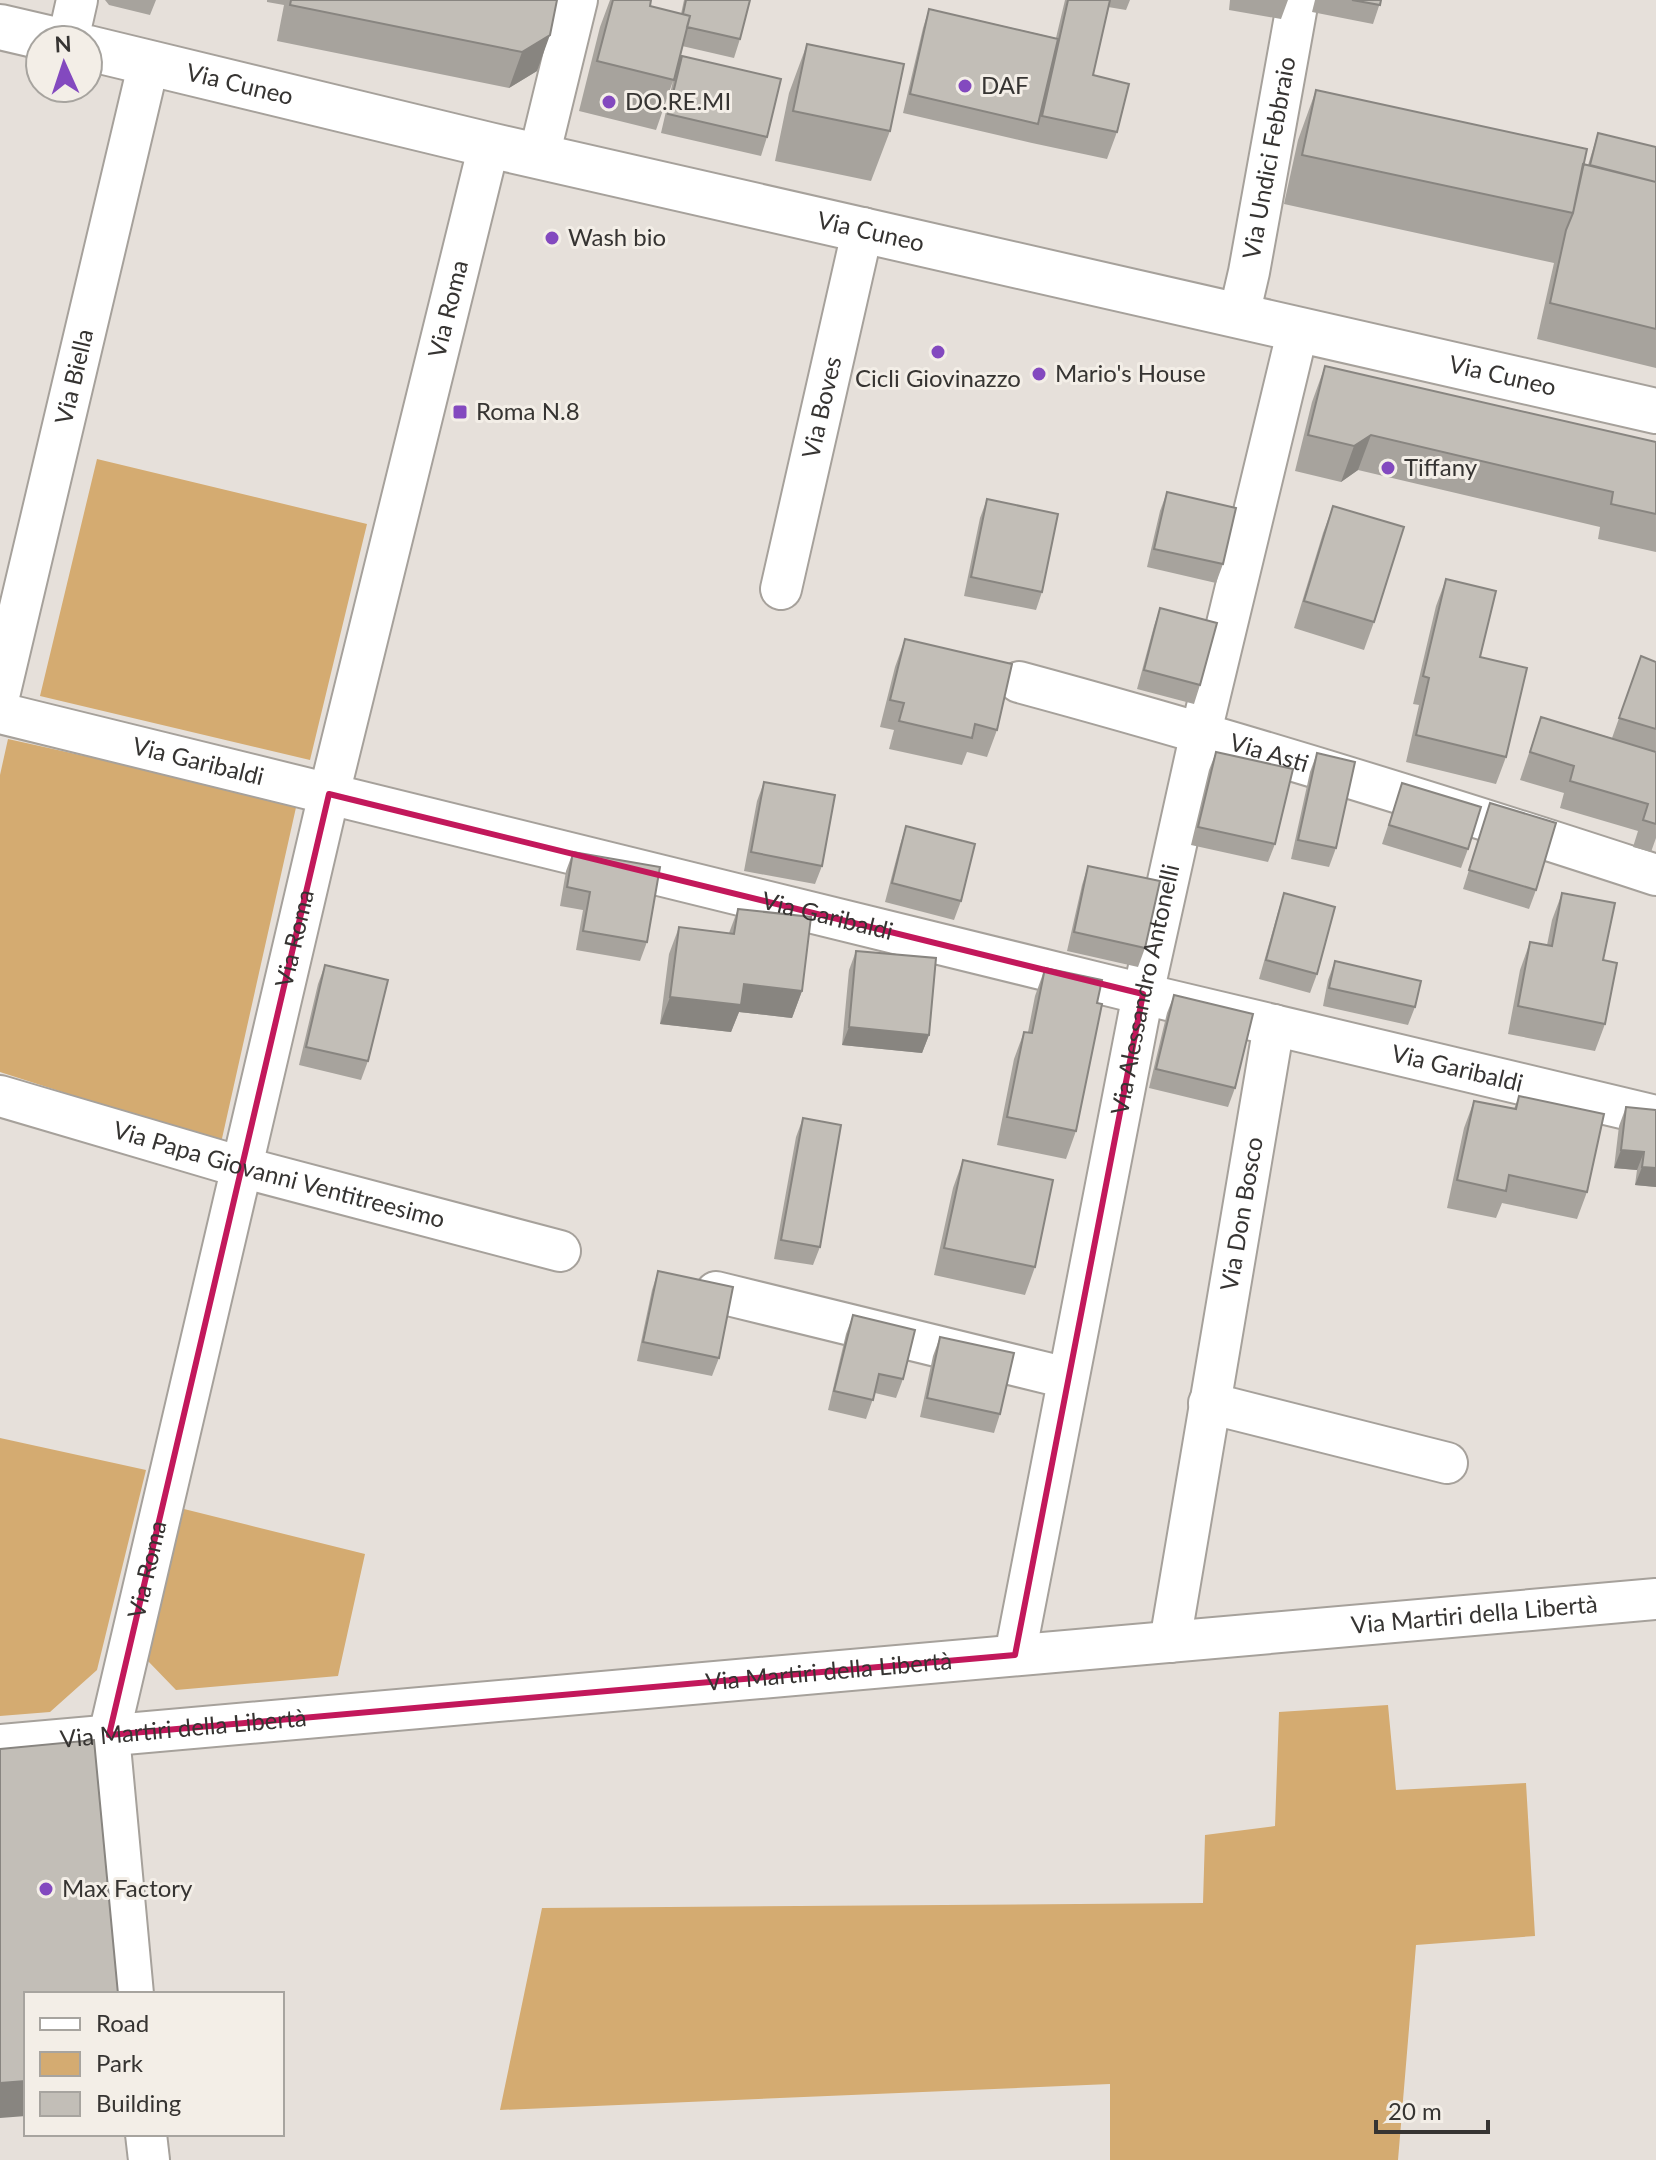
<svg xmlns="http://www.w3.org/2000/svg" width="1656" height="2160" viewBox="0 0 1656 2160" font-family="Lato,sans-serif">
<style>
.green{fill:#d4ab71}
.lines{fill:none;stroke-linecap:round;stroke-linejoin:round}
.street-casing{stroke:#a6a19b;stroke-width:44}
.secondary-casing{stroke:#a6a19b;stroke-width:48}
.street{stroke:#fff;stroke-width:40}
.secondary{stroke:#fff;stroke-width:44}
.wall{fill:#a7a39d}
.shaded-wall{fill:#888580}
.building{fill:#c2beb7;stroke:#888580;stroke-width:2}
.marked{fill:none;stroke:#c2185b;stroke-width:6;stroke-linejoin:round}
.poi-dot{fill:#8349bf;stroke:#f3eee7;stroke-width:3}
.labels{text-anchor:middle;stroke-width:6;stroke-linejoin:round;paint-order:stroke}
.street-label{font-size:24px;fill:#363432;stroke:#f3eee7}
.poi-label{font-size:24px;fill:#363432;stroke:#f3eee7;text-anchor:start}
</style>
<rect width="100%" height="100%" fill="#e6e0da"/>
<path class="green" d="M97 459 367 524 310 760 40 696Z
M8 739 297 803 221 1143 0 1072V775Z
M0 1438 146 1470 97 1670 50 1712 0 1716Z
M184 1509 365 1554 338 1676 176 1690 147 1660Z
M1388 1705 1396 1790 1526 1783 1535 1936 1416 1945 1398 2160H1110V2084L500 2110 542 1908 1203 1903 1205 1835 1275 1826 1279 1712Z"/>
<g class="lines">
<defs>
<g id="street">
<path d="M68 40 77 0"/>
<path d="M539 156 577 0"/>
<path id="s1" d="M1239 315 1249 272 1298 0"/>
<path id="s2" d="M781 589 863 228"/>
<path id="s3" d="M1019 682C1234 740 1445 806 1656 875"/>
<path id="s4" d="M0 692 149 62"/>
<path id="s5" d="M0 713 1143 994 1656 1116"/>
<path id="s6" d="M0 1096 241 1167 560 1251"/>
<path d="M716 1292 1067 1378"/>
<path d="M1209 1403 1447 1463"/>
<path id="s7" d="M1170 1642 1274 1025"/>
<path id="s8" d="M1015 1655 1143 994 1201 732 1298 329"/>
<path id="s9" d="M0 1745 1656 1599"/>
<path id="s10" d="M133 1994 109 1735 329 794 489 145"/>
<path d="M146 2134 149 2160"/>
</g>
<g id="secondary">
<path d="M0 27 56 40"/>
<path id="s11" d="M88 48 489 145 1656 411"/>
</g>
</defs>
<use href="#street" class="street-casing"/>
<use href="#secondary" class="secondary-casing"/>
<use href="#street" class="street"/>
<use href="#secondary" class="secondary"/>
</g>
<path class="wall" d="M105 0H156L150 15 109 5Z
M267 0H557L537 71 509 88 277 41 284 5 267 2Z
M610 0H651L650 6 681 14 684 0H750L740 39 734 58 682 46 676 72 682 56 767 137 761 156 661 133 673 81 656 130 579 111 600 27Z
M1065 0H1130L1126 10 1108 7 1093 75 1117 132 1107 159 1032 143 903 113 923 28 929 9 1056 38Z
M1230 0H1288L1281 19 1229 10Z
M1315 0H1381L1373 24 1312 12Z
M807 44 890 131 871 181 775 161 789 93Z
M1316 90 1588 165 1598 133 1656 147V368L1537 339 1554 263 1284 204 1298 140Z
M1325 366 1656 442V552L1598 539 1600 527 1358 470 1341 482 1295 471 1312 402Z
M1167 492 1223 564 1216 583 1147 567 1160 511Z
M987 499 1042 592 1036 610 964 596 980 518Z
M1333 506 1374 622 1364 650 1294 628 1323 533Z
M1446 579 1506 757 1496 784 1406 762 1419 705 1413 704 1436 606Z
M1160 608 1200 685 1194 704 1137 689 1154 626Z
M905 639 997 730 987 757 967 752 962 765 889 749 894 730 880 727 895 667Z
M1641 656 1656 662V838L1651 852 1633 847 1638 831 1560 808 1564 793 1520 780 1541 717 1612 738Z
M1216 752 1275 844 1268 862 1191 845 1209 770Z
M1317 753 1336 848 1329 867 1291 859 1310 772Z
M764 782 822 866 815 884 744 871 757 801Z
M1402 783 1468 849 1461 868 1382 844Z
M1490 803 1536 890 1529 909 1463 889Z
M906 826 961 901 954 920 885 902 900 845Z
M573 852 647 942 640 961 576 950 583 910 560 906 566 871Z
M1088 866 1145 948 1138 967 1067 951 1082 885Z
M1284 893 1317 974 1310 993 1259 979 1278 912Z
M1562 893 1603 960 1605 1024 1595 1051 1508 1034 1520 970 1530 942 1547 945 1552 920Z
M738 909 802 991 792 1018 739 1012 731 1032 660 1024 669 954 679 927 729 933Z
M856 951 929 1035 922 1053 842 1045 849 970Z
M1335 961 1415 1007 1408 1025 1323 1006 1328 980Z
M325 965 368 1061 361 1080 299 1065 318 984Z
M1045 968 1097 1003 1076 1131 1066 1159 997 1145 1014 1059 1024 1032H1028L1035 996Z
M1174 995 1235 1088 1228 1107 1149 1088 1167 1013Z
M1519 1096 1587 1192 1577 1219 1502 1203 1496 1218 1447 1208 1464 1128 1474 1101 1514 1109Z
M1626 1107 1656 1187 1635 1185 1637 1170 1614 1168 1619 1126Z
M803 1118 820 1247 813 1265 774 1259 796 1137Z
M963 1160 1035 1267 1025 1295 934 1275 953 1188Z
M658 1271 719 1358 712 1376 637 1361 652 1290Z
M853 1315 903 1379 896 1398 875 1393 866 1419 828 1410 846 1334Z
M940 1337 1000 1414 994 1433 920 1417 933 1356Z"/>
<path class="shaded-wall" d="M550 35 537 71 509 88 522 52Z
M1371 435 1358 470 1341 482 1354 446Z
M744 984 802 991 792 1018 739 1012 731 1032 660 1024 670 997Z
M849 1027 929 1035 922 1053 842 1045Z
M1621 1150 1644 1152 1637 1170 1614 1168Z
M1642 1167 1656 1168V1187L1635 1185Z
M26 2081V2116L0 2118V2083Z"/>
<path class="building" d="M291 0H557L550 35 522 52 290 5Z
M613 0H651L650 6 690 16 674 80 597 61Z
M686 0H750L740 39 687 27 690 16 683 14Z
M1068 0H1110L1093 75 1129 84 1117 132 1042 116Z
M1352 0H1381L1380 5Z
M929 9 1058 39 1038 124 910 94Z
M807 44 904 64 890 131 793 111Z
M682 56 781 79 767 137 668 114Z
M1316 90 1587 149 1573 213 1302 155Z
M1598 133 1656 147V182L1590 165Z
M1583 164 1656 182V329L1550 303 1566 230 1573 213Z
M1325 366 1656 442V514L1611 504 1613 492 1371 435 1354 446 1308 435Z
M1167 492 1236 508 1223 564 1154 549Z
M987 499 1058 514 1042 592 971 577Z
M1333 506 1404 527 1374 622 1304 601Z
M1446 579 1496 591 1480 657 1527 668 1506 757 1416 735 1429 678 1423 676Z
M1160 608 1217 623 1200 685 1144 670Z
M905 639 1012 664 997 730 975 724 972 738 899 721 904 703 890 700Z
M1641 656 1656 662V729L1619 718Z
M1541 717 1656 752V824L1643 820 1648 804 1570 781 1574 766 1530 752Z
M1216 752 1293 769 1275 844 1198 827Z
M1317 753 1355 762 1336 848 1298 840Z
M764 782 835 795 822 866 751 852Z
M1402 783 1481 807 1468 849 1389 825Z
M1490 803 1556 823 1536 890 1469 870Z
M906 826 975 844 961 901 892 883Z
M573 852 660 867 647 942 583 931 590 892 567 887Z
M1088 866 1160 881 1145 948 1074 932Z
M1284 893 1335 907 1317 974 1266 960Z
M1562 893 1615 903 1603 960 1617 963 1605 1024 1518 1006 1530 942 1552 946Z
M738 909 811 917 802 991 744 984 741 1005 670 997 679 927 734 934Z
M856 951 936 958 929 1035 849 1027Z
M1335 961 1421 981 1415 1007 1329 988Z
M325 965 388 980 368 1061 306 1047Z
M1045 968 1102 980 1097 1003 1102 1004 1076 1131 1007 1117 1024 1032 1032 1033Z
M1174 995 1253 1014 1235 1088 1156 1069Z
M1519 1096 1604 1114 1587 1192 1509 1175 1506 1191 1457 1180 1474 1101 1516 1109Z
M1626 1107 1656 1110V1168L1642 1167 1644 1152 1621 1150Z
M803 1118 841 1125 820 1247 781 1240Z
M963 1160 1053 1180 1035 1267 944 1248Z
M658 1271 733 1287 719 1358 643 1342Z
M853 1315 915 1330 903 1379 879 1374 873 1400 834 1391Z
M940 1337 1014 1353 1000 1414 927 1398Z
M94 1740 118 1994H26V2081L0 2083V1749Z"/>
<path class="marked" d="M329 794 1143 994 1015 1655 109 1735Z"/>
<g class="poi-dot">
<circle cx="965" cy="86" r="8"/>
<circle cx="609" cy="102" r="8"/>
<circle cx="552" cy="238" r="8"/>
<circle cx="938" cy="352" r="8"/>
<circle cx="1039" cy="374" r="8"/>
<rect x="452" y="404" width="16" height="16" rx="4"/>
<circle cx="1388" cy="468" r="8"/>
<circle cx="46" cy="1889" r="8"/>
</g>
<g class="labels">
<g class="street-label">
<text dy="8" stroke="none"><textPath href="#s11" startOffset="156">Via Cuneo</textPath></text>
<text dy="8" stroke="none"><textPath href="#s1" startOffset="160">Via Undici Febbraio</textPath></text>
<text dy="8" stroke="none"><textPath href="#s11" startOffset="804">Via Cuneo</textPath></text>
<text dy="8" stroke="none"><textPath href="#s10" startOffset="1726">Via Roma</textPath></text>
<text dy="8" stroke="none"><textPath href="#s11" startOffset="1452">Via Cuneo</textPath></text>
<text dy="8" stroke="none"><textPath href="#s4" startOffset="324">Via Biella</textPath></text>
<text dy="8" stroke="none"><textPath href="#s2" startOffset="186">Via Boves</textPath></text>
<text dy="8" stroke="none"><textPath href="#s3" startOffset="260">Via Asti</textPath></text>
<text dy="8" stroke="none"><textPath href="#s5" startOffset="204">Via Garibaldi</textPath></text>
<text dy="8" stroke="none"><textPath href="#s5" startOffset="852">Via Garibaldi</textPath></text>
<text dy="8" stroke="none"><textPath href="#s10" startOffset="1078">Via Roma</textPath></text>
<text dy="8" stroke="none"><textPath href="#s8" startOffset="678">Via Alessandro Antonelli</textPath></text>
<text dy="8" stroke="none"><textPath href="#s5" startOffset="1500">Via Garibaldi</textPath></text>
<text dy="8" stroke="none"><textPath href="#s6" startOffset="290">Via Papa Giovanni Ventitreesimo</textPath></text>
<text dy="8" stroke="none"><textPath href="#s7" startOffset="434">Via Don Bosco</textPath></text>
<text dy="8" stroke="none"><textPath href="#s10" startOffset="430">Via Roma</textPath></text>
<text dy="8" stroke="none"><textPath href="#s9" startOffset="1480">Via Martiri della Libertà</textPath></text>
<text dy="8" stroke="none"><textPath href="#s9" startOffset="832">Via Martiri della Libertà</textPath></text>
<text dy="8" stroke="none"><textPath href="#s9" startOffset="184">Via Martiri della Libertà</textPath></text>
</g>
<g class="poi-label">
<text x="981" y="94">DAF</text>
<text x="625" y="110">DO.RE.MI</text>
<text x="568" y="246">Wash bio</text>
<text x="1055" y="382">Mario's House</text>
<text x="938" y="387" text-anchor="middle">Cicli Giovinazzo</text>
<text x="476" y="420">Roma N.8</text>
<text x="1404" y="476">Tiffany</text>
<text x="62" y="1897">Max Factory</text>
</g>
</g>
<rect x="24" y="1992" width="260" height="144" fill="#f3eee7" stroke="#a7a49f" stroke-width="2"/>
<rect x="40" y="2018" width="40" height="12" fill="#ffffff" stroke="#a7a49f" stroke-width="2"/>
<text x="96" y="2032" font-size="24" fill="#363432">Road</text>
<rect x="40" y="2052" width="40" height="24" fill="#d4ab71" stroke="#a7a49f" stroke-width="2"/>
<text x="96" y="2072" font-size="24" fill="#363432">Park</text>
<rect x="40" y="2092" width="40" height="24" fill="#c2beb7" stroke="#a7a49f" stroke-width="2"/>
<text x="96" y="2112" font-size="24" fill="#363432">Building</text>
<g transform="translate(64 64) rotate(357)"><circle r="38" fill="#f3eee7" stroke="#a7a49f" stroke-width="2"/>
<path d="M0-6L14 30L0 20L-14 30Z" fill="#8349bf"/>
<text y="-12" font-size="22" font-weight="bold" text-anchor="middle" fill="#363432">N</text>
</g>
<path d="M1376 2120v12h112v-12" fill="none" stroke="#363432" stroke-width="4"/>
<text x="1388" y="2120" font-size="24" fill="#363432" stroke="#f3eee7" stroke-width="6" paint-order="stroke">20 m</text>
</svg>
